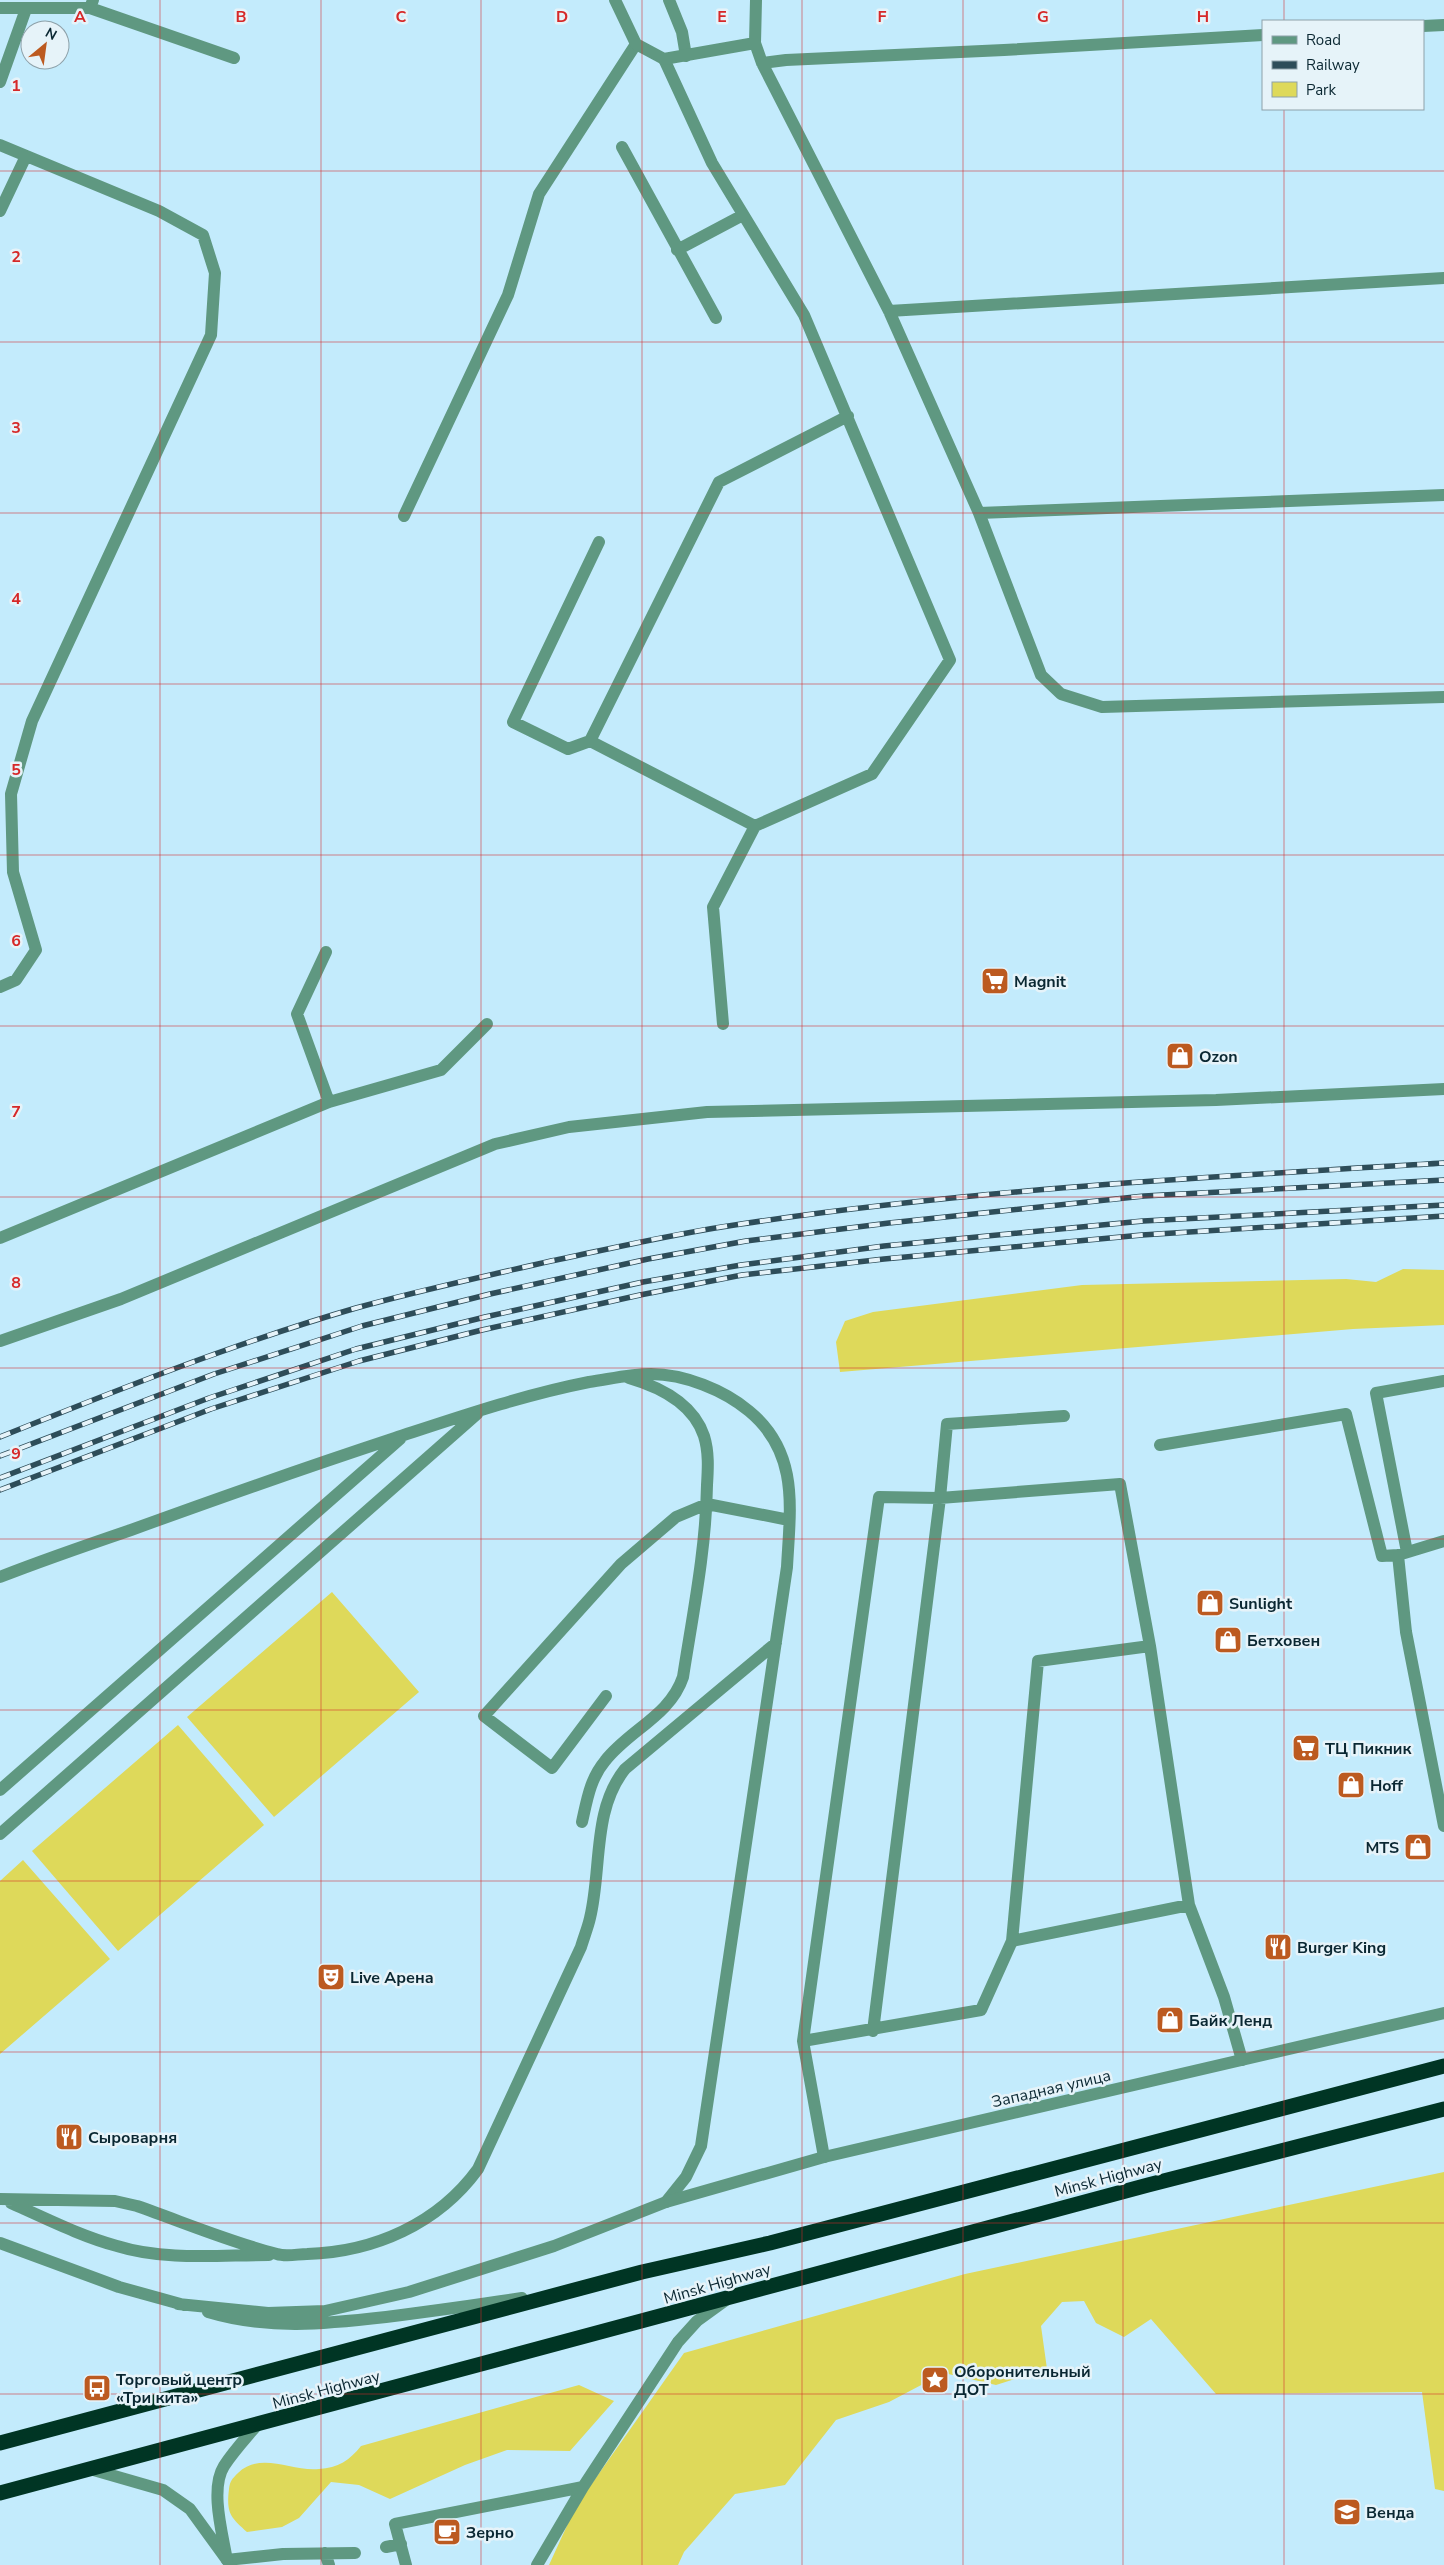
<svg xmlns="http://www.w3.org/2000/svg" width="1444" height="2565" viewBox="0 0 1444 2565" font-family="'Nunito Sans',sans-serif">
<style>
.green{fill:#ded95a}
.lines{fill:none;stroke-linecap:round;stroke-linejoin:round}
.lane{stroke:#5f9881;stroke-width:12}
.street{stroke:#5f9881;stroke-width:12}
.highway{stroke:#003524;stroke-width:15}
.rail-casing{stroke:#2e4d59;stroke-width:5.5}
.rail{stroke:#e6f3f9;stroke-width:4;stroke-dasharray:11;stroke-linecap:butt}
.grid{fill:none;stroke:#d62828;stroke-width:1;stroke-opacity:0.55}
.labels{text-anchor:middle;stroke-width:5;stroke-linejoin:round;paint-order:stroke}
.poi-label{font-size:16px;font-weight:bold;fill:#0a2732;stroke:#e6f3f9;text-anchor:start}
.street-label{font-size:16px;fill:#0a2732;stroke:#e6f3f9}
.grid-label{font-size:16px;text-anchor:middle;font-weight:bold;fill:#d62828;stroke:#e6f3f9;stroke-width:5;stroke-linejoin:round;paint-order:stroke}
</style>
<rect width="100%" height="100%" fill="#c3ebfc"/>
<path class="green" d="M1403 1269 1444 1270V1325L1353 1329 840 1372 836 1342 845 1321 873 1312 1082 1285 1346 1279 1376 1282Z
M332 1592 419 1692 274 1817 187 1717Z
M178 1725 264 1825 118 1951 32 1851Z
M23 1860 110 1959 0 2054V1881Z
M1444 2172V2491L1435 2489 1422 2392 1216 2394 1151 2319 1124 2337 1096 2323 1084 2301 1062 2302 1041 2326 1047 2369 996 2385 944 2373 889 2402 836 2420 785 2485 735 2494 684 2552 678 2565H549L576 2506 684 2353 965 2274Z
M579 2385 614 2401 570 2451 507 2450 465 2465 390 2499 359 2485 331 2482 299 2518 282 2527 247 2532C231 2517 226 2514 229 2489 230 2481 232 2479 238 2473 261 2451 292 2472 319 2469 338 2468 350 2460 361 2446Z"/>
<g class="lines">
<path class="lane" d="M669 0 682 32 686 56
M0 8H90L93 0
M90 8 234 58
M0 82 26 9
M0 145 159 211 203 235 215 273 211 335 32 721 11 794 13 872 36 950 16 980 0 987
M622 147 716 318
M0 211 26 156
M677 250 743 215
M404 516 508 295 539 194 636 44
M599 542 513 722 568 749 590 741 719 482 848 416
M590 741 755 826 872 774 950 660 804 315 712 163 664 59
M326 952 297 1014 329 1102
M723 1024 713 907 755 826
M0 1238 329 1102 441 1070 487 1024
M1160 1445 1346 1414 1382 1556 1398 1555 1444 1541
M1407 1552 1376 1393 1444 1381
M1398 1555 1406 1632 1444 1826
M0 1577C43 1560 87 1545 131 1530 219 1498 307 1467 395 1438 459 1417 523 1395 589 1382 610 1379 630 1374 651 1374 684 1374 724 1390 749 1411 800 1453 790 1509 787 1567L701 2146 686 2177 666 2202
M1150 1646 1038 1661 1012 1941 1189 1905
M606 1696 552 1768 484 1716 621 1564 676 1517 707 1504 789 1520
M0 1790 400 1439
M582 1822C587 1800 590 1779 605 1761 629 1730 670 1716 683 1677 693 1613 706 1549 707 1485 708 1469 709 1452 704 1436 693 1403 660 1387 629 1378
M0 1834 477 1414
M873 2031 940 1498 947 1424 1064 1416
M803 2041 981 2010 1012 1941
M824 2157 803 2041 879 1497 940 1498 1120 1484 1150 1646 1189 1905 1224 1997 1242 2060
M0 2199 115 2201 137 2206C183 2222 230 2242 277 2254 286 2257 298 2254 307 2254 374 2252 438 2224 478 2169L581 1947C584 1937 588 1927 590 1918 602 1869 592 1810 625 1769L776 1643
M11 2203C45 2218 80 2236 117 2246 165 2261 219 2255 269 2255
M386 2547 401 2544
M325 2553 329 2565
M227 2560 283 2554 355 2553
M406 2565 395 2524 583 2487
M537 2565 583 2487 678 2342 697 2321 726 2300"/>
<path class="street" d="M615 0 636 44 664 59 755 43
M756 0 755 43 762 63 889 311 979 513 1041 675 1061 694 1102 707 1444 697
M1423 26 1444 25
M762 63 786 60 1004 50 1263 35
M889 311 1444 278
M979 513 1444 495
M0 1341 121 1299 495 1144 569 1127 707 1112 1216 1100 1444 1089
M0 2243 119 2287 184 2305
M178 2304 268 2313 325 2311 409 2292 554 2246 666 2202 824 2157 1444 2013
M208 2312C268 2330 325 2324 386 2317 432 2311 477 2305 522 2298
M90 2469 163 2490 190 2509 227 2560
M226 2555C222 2532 210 2488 224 2466 233 2452 245 2439 256 2426"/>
<path class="highway" d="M0 2443 642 2272 770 2243 1444 2066
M0 2493 1148 2185 1444 2109"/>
<defs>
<path id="rail" d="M0 1437C117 1390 235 1343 356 1308 421 1290 486 1276 551 1261 614 1248 677 1233 741 1224 974 1189 1209 1177 1444 1163
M0 1456 214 1374 362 1326 490 1294 648 1259 746 1241 889 1223 1144 1196 1444 1180
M0 1478 209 1398 356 1349 485 1317 643 1282 741 1265 884 1246 1143 1221 1444 1205
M0 1490 211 1409 359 1361 482 1330 640 1295 742 1275 884 1259 1142 1235 1444 1216"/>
</defs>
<use href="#rail" class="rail-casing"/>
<use href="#rail" class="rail"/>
</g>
<path class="grid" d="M160 0V2565M321 0V2565M481 0V2565M642 0V2565M802 0V2565M963 0V2565M1123 0V2565M1284 0V21M1284 109V2565M0 171H1444M0 342H1444M0 513H1444M0 684H1444M0 855H1444M0 1026H1444M0 1197H1444M0 1368H1444M0 1539H1444M0 1710H1444M0 1881H1444M0 2052H1444M0 2223H1444M0 2394H1444"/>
<defs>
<symbol id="supermarket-square" viewBox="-11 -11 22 22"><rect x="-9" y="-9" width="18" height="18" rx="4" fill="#bc5a20" stroke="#e6f3f9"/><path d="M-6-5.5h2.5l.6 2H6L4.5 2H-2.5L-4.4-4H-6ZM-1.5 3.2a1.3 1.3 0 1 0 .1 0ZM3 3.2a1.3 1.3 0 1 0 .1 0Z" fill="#fff"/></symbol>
<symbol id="shop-square" viewBox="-11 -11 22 22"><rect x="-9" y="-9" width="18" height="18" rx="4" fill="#bc5a20" stroke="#e6f3f9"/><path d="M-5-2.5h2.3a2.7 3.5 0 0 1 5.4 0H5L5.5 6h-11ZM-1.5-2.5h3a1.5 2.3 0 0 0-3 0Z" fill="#fff"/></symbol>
<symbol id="restaurant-square" viewBox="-11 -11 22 22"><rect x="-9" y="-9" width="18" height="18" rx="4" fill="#bc5a20" stroke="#e6f3f9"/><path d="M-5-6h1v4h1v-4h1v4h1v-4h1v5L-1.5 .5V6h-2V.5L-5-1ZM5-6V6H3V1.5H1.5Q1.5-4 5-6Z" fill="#fff"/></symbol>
<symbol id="theatre-square" viewBox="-11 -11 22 22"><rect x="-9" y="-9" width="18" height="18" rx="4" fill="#bc5a20" stroke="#e6f3f9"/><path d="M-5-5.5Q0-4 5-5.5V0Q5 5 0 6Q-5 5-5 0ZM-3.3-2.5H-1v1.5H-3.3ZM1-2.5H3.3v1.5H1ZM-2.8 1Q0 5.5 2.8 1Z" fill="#fff"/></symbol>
<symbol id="sight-square" viewBox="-11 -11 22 22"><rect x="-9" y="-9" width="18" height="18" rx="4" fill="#bc5a20" stroke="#e6f3f9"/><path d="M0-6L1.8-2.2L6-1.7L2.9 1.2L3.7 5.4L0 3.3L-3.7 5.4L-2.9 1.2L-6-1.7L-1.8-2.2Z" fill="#fff"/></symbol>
<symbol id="bus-square" viewBox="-11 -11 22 22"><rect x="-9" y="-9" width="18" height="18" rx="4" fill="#bc5a20" stroke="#e6f3f9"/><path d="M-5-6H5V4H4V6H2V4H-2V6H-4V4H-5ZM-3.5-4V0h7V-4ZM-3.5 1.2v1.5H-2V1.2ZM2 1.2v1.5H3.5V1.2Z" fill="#fff"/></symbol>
<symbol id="school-square" viewBox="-11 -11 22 22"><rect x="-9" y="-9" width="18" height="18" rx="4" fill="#bc5a20" stroke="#e6f3f9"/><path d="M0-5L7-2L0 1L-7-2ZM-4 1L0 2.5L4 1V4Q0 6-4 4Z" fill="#fff"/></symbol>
<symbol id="cafe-square" viewBox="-11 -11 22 22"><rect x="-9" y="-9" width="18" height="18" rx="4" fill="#bc5a20" stroke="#e6f3f9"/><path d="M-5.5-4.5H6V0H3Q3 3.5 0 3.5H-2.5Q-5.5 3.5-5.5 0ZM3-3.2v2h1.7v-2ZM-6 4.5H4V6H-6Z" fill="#fff"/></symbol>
</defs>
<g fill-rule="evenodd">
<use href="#supermarket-square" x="979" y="965" width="32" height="32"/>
<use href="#shop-square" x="1164" y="1040" width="32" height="32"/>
<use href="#shop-square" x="1194" y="1587" width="32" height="32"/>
<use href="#shop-square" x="1212" y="1624" width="32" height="32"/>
<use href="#supermarket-square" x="1290" y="1732" width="32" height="32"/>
<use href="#shop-square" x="1335" y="1769" width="32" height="32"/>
<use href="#shop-square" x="1402" y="1831" width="32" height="32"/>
<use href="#restaurant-square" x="1262" y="1931" width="32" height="32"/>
<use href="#theatre-square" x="315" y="1961" width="32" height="32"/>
<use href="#shop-square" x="1154" y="2004" width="32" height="32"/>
<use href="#restaurant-square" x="53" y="2121" width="32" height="32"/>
<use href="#sight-square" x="919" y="2364" width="32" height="32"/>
<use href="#bus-square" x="81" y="2372" width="32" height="32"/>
<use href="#school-square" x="1331" y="2496" width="32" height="32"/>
<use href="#cafe-square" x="431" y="2516" width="32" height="32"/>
</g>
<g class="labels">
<g class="poi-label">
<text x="1014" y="987">Magnit</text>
<text x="1199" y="1062">Ozon</text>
<text x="1229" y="1609">Sunlight</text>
<text x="1247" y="1646">Бетховен</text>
<text x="1325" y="1754">ТЦ Пикник</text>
<text x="1370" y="1791">Hoff</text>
<text x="1399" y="1853" text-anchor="end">MTS</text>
<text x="1297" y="1953">Burger King</text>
<text x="350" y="1983">Live Арена</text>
<text x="1189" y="2026">Байк Ленд</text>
<text x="88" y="2143">Сыроварня</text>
<text x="954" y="2377">Оборонительный<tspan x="954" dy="18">ДОТ</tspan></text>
<text x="116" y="2385">Торговый центр<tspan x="116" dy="18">«Три кита»</tspan></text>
<text x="1366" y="2518">Венда</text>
<text x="466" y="2538">Зерно</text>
</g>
<g class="street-label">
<text transform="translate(1051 2088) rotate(-13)" y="6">Западная улица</text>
<text transform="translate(1108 2177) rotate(-15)" y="6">Minsk Highway</text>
<text transform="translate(717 2283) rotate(-16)" y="6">Minsk Highway</text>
<text transform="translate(326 2389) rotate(-15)" y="6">Minsk Highway</text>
</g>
</g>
<g class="grid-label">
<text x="80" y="22">A</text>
<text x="241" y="22">B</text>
<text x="401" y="22">C</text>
<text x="562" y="22">D</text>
<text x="722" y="22">E</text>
<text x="882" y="22">F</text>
<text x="1043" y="22">G</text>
<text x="1203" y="22">H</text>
<text x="16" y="91">1</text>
<text x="16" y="262">2</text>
<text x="16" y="433">3</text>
<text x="16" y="604">4</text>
<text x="16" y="775">5</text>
<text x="16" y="946">6</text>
<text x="16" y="1117">7</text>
<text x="16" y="1288">8</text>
<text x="16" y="1459">9</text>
</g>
<rect x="1262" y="20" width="162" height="90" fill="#e6f3f9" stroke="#8ea1a9"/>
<rect x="1272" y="36" width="25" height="8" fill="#5f9881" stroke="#8ea1a9"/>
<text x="1306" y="45" font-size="15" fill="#0a2732">Road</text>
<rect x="1272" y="61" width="25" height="8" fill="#2e4d59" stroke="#8ea1a9"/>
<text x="1306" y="70" font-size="15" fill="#0a2732">Railway</text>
<rect x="1272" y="82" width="25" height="15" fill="#ded95a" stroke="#8ea1a9"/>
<text x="1306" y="95" font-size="15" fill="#0a2732">Park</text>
<g transform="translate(45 45) rotate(29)"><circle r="24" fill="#e6f3f9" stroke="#8ea1a9"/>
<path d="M0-4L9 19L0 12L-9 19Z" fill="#bc5a20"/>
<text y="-8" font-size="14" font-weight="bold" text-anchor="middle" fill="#0a2732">N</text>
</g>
</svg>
